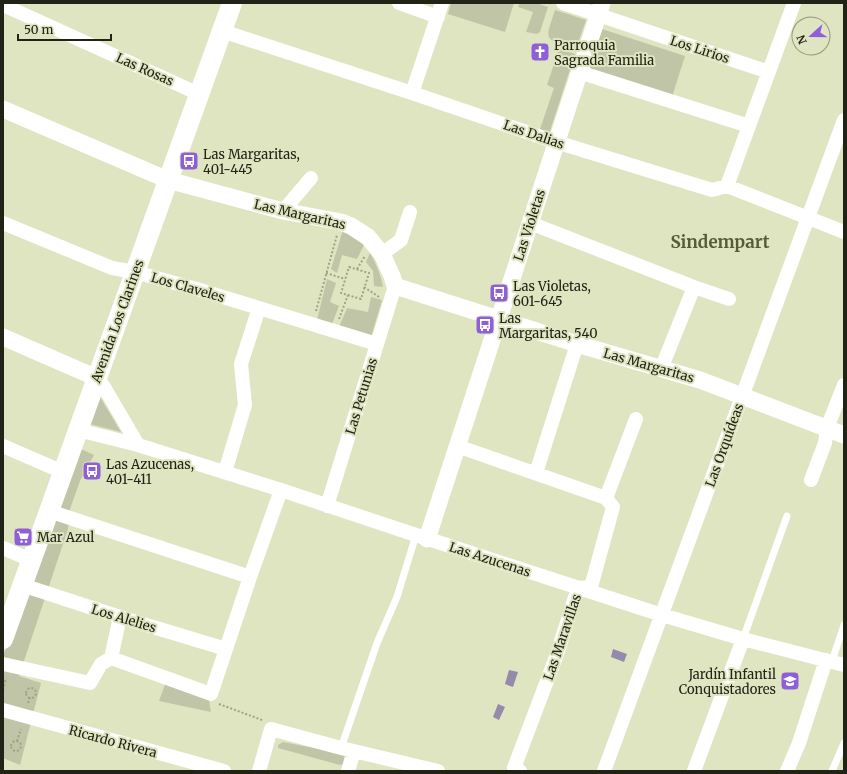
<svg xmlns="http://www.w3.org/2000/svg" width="847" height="774" viewBox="0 0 847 774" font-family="Merriweather,serif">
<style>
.green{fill:#bfc5a6}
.water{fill:#948aad}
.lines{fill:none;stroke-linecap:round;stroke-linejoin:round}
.path{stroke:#9ea386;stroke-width:2;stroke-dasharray:2 2;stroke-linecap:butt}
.service{stroke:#fff;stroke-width:7}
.minor{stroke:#fff;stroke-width:14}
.tertiary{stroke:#fff;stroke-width:17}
.secondary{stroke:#fff;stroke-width:20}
.labels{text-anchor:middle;stroke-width:4;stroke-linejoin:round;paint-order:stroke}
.poi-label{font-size:13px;fill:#212316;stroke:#dfe5c1;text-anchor:start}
.street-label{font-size:13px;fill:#212316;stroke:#dfe5c1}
.district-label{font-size:17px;font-weight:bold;fill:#565b3b;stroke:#dfe5c1}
</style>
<rect width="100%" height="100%" fill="#dfe5c1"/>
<path class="green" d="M451 3H514L505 32 448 14Z
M520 3H536L548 7 540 32 537 34 526 32 533 12 518 7Z
M555 10 586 20 576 49C544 38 544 43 555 10Z
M602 29 685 56 672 97 589 69Z
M559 49 575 54 549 134 539 132 554 88 547 85Z
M343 230 364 245 357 259 342 255 337 273 331 269Z
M370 253C376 264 381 274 383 287L374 286 373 271 366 262Z
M327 279 336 283 330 302 339 306 332 324 317 320Z
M371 297 382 300 371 337 339 327 347 308 368 312Z
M97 392 121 432 86 423Z
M81 449 94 455 80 481 70 509 68 529 19 676 41 683 20 765 3 758V656L23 606Z
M166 682 208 695 211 712 159 701Z
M283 742 345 754 343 764 340 765 278 748V745Z"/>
<path class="water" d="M613 649 627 654 624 662 611 657Z
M509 670 518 672 513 687 505 684Z
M498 704 505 707 499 720 493 717Z"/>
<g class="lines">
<path class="path" d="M349 267 369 273 361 299 341 293Z
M357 269 365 256
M326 273 345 279
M364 287 379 297
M316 311 337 235
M339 319 348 295
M26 693a5 5 0 1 1 10 0a5 5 0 1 1-10 0Z
M3 690 6 678
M28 703 30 697
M219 704 262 720
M17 741 21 729
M11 746a5 5 0 1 1 10 0a5 5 0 1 1-10 0Z"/>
<path class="service" d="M743 639 787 516
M832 661 844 625
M341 748 377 643 397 597 416 535
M832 771 844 743"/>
<path class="minor" d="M399 3 438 17
M563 3 769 72
M3 5 199 94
M222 31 412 93 556 142 712 190 727 186 844 232
M579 72 749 126
M412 93 442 3
M727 186 794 3
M283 211 311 178
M3 223 112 268 135 272 200 290 377 344
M530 223 694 287 729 299
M382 254 401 240 410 212
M661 369 694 287
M97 378 104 387 138 445
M78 430 138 445 281 490 416 535 662 615 743 639 844 665
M3 446 63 472
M457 446 606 498
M225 472 245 405 241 364 259 308
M536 473 577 344
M811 480 825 443 827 428 844 385
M606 498 636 419
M327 506 395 286
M49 511 250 577
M3 548 31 560
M22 585 120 617 226 649
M111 658 211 694 250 577 281 490
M3 664 90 683 101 664 111 658 120 617
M3 710 224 771
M259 771 271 729 341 748 438 771
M348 771 354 751
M520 771 514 768 556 657 578 588 591 587 613 507 606 498
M604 771 844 120
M694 771 743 639
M787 771 799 743 826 660"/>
<path class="tertiary" d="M3 109 168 180 283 211 341 222 351 226 368 237 382 254 392 276 395 286 577 344 700 380 844 435
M3 337 97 378
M427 539 602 3"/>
<path class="secondary" d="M3 639 232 3"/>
</g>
<defs>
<symbol id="church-square" viewBox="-11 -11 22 22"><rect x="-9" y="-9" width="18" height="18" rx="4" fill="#8e5fd9" stroke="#dfe5c1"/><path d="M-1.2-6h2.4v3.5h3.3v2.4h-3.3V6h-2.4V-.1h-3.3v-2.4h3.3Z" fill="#fff"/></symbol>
<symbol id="bus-square" viewBox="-11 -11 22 22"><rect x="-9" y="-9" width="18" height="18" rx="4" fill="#8e5fd9" stroke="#dfe5c1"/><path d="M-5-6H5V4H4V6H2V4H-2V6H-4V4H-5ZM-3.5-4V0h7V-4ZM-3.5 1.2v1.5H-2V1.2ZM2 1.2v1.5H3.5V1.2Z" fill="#fff"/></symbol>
<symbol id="supermarket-square" viewBox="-11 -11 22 22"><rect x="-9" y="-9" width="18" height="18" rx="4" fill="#8e5fd9" stroke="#dfe5c1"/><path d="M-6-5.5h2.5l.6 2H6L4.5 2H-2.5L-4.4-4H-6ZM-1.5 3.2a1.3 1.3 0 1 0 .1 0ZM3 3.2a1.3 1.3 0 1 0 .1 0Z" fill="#fff"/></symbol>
<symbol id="school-square" viewBox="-11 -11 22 22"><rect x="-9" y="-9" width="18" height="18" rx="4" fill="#8e5fd9" stroke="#dfe5c1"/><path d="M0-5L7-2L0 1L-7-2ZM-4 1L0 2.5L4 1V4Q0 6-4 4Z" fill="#fff"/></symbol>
</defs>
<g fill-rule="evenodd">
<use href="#church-square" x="529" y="41" width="22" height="22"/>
<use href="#bus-square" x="178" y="150" width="22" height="22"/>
<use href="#bus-square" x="488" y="282" width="22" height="22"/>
<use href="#bus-square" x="474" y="314" width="22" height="22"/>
<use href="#bus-square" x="81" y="460" width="22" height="22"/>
<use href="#supermarket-square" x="12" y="526" width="22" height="22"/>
<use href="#school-square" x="779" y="670" width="22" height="22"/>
</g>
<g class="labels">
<g class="poi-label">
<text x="554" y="50">Parroquia<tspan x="554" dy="15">Sagrada Familia</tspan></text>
<text x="203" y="159">Las Margaritas,<tspan x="203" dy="15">401-445</tspan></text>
<text x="513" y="291">Las Violetas,<tspan x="513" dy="15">601-645</tspan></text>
<text x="499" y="323">Las<tspan x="499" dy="15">Margaritas, 540</tspan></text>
<text x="106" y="469">Las Azucenas,<tspan x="106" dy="15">401-411</tspan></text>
<text x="37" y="542">Mar Azul</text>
<text x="776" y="679" text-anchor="end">Jardín Infantil<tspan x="776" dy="15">Conquistadores</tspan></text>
</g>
<g class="street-label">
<text transform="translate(700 49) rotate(18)" y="5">Los Lirios</text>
<text transform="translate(145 69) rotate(24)" y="5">Las Rosas</text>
<text transform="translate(534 134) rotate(19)" y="5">Las Dalias</text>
<text transform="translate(300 214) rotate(13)" y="5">Las Margaritas</text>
<text transform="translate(529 225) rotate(-72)" y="5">Las Violetas</text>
<text transform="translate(188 287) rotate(16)" y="5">Los Claveles</text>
<text transform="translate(117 321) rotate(-70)" y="5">Avenida Los Clarines</text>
<text transform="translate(649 365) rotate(16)" y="5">Las Margaritas</text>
<text transform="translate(361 396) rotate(-73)" y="5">Las Petunias</text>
<text transform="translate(724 445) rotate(-70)" y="5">Las Orquídeas</text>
<text transform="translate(490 559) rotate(18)" y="5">Las Azucenas</text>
<text transform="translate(124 618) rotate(17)" y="5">Los Alelies</text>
<text transform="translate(562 637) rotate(-71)" y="5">Las Maravillas</text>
<text transform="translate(113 741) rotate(15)" y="5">Ricardo Rivera</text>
</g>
<g class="district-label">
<text x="720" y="248">Sindempart</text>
</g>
</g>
<rect width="847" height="774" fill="none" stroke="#212316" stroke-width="8"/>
<g transform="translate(811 36) rotate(249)"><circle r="19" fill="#dfe5c1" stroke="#93977d"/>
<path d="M0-3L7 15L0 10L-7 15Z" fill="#8e5fd9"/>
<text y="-6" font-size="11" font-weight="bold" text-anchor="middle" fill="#212316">N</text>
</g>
<path d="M18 34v6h93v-6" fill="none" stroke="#212316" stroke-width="2"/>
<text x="24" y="34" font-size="12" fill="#212316" stroke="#dfe5c1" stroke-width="3" paint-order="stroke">50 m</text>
</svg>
